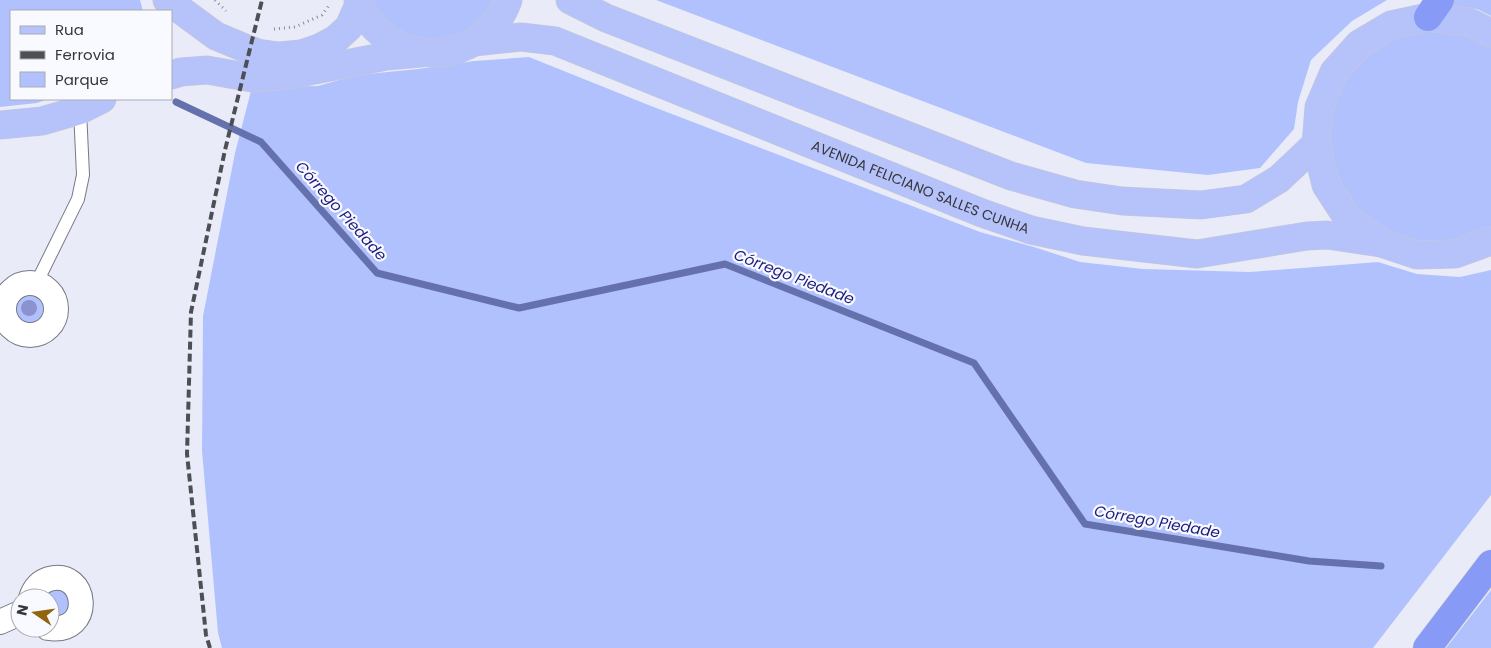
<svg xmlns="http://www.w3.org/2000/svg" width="1491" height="648" viewBox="0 0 1491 648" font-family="Poppins,sans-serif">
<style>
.green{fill:#b1c1fe}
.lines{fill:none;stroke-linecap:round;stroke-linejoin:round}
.stream{stroke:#6471ad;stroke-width:7}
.service-casing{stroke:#767984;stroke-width:14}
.minor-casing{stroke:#767984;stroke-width:26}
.primary-casing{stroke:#cbcbcc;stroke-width:29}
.motorway-casing{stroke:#cbcbcc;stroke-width:29}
.path{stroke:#898b93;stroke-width:3;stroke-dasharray:1 4;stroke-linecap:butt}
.service{stroke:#fff;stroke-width:12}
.minor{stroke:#fff;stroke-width:24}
.primary{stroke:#b6c2fa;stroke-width:28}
.motorway{stroke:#869af6;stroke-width:28}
.rail{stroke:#4e4f55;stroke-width:4;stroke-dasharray:8 4;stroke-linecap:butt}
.tree{fill:#8b93ce}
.labels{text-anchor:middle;stroke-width:4.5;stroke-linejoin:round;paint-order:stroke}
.street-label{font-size:14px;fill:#36373c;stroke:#f8faff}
.water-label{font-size:15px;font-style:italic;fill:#1e1c7d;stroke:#f8faff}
</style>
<rect width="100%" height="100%" fill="#e9ecf8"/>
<path class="green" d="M0 0H140L143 11H11V99H48L37 103 0 107Z
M364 0H499L491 16 455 43 409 44Z
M656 0H1387L1352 21 1311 60 1298 102 1294 129 1260 168 1208 175 1086 163Z
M1450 0H1491V16L1477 9 1446 5Z
M1425 28 1460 31 1491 44V227L1460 241 1425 244 1390 235 1361 216 1339 188 1327 154V118L1339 84 1361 56 1391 37Z
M529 57 651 106 980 232 1034 247 1080 262 1143 269 1250 272 1378 262 1417 274 1460 277 1491 270V495L1373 648H222L218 633 202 451 203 316 235 153 252 87 318 86 357 75 418 69 474 61Z
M15 309a14 14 0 1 1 28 0a14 14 0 1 1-28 0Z
M53 589C77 591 72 622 50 616V598H43L47 592Z
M1491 590V648H1446Z"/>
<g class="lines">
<path class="stream" d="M176 102 261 142 377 273 519 308 725 264 974 363 1085 524 1309 561 1381 566"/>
<defs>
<path id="service" d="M36 284 78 199 83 175 80 110"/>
<path id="minor" d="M4 309a26 26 0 1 1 52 0a26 26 0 1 1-52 0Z
M31 598C34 589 39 582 49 579 88 568 95 635 48 628
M0 622 20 613"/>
<g id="primary">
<path d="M167 0 216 36 257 53 279 56 301 54 319 48 336 39 349 27 359 4"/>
<path d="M358 0C360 11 368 21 376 29 418 71 488 56 508 0"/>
<path d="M570 0 606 18 1011 176 1075 194 1122 201 1201 205 1246 199 1279 179 1316 144"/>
<path d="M1491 33 1469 22 1428 17 1391 25 1359 44 1334 72 1319 107 1316 144 1326 185 1348 219 1381 243 1417 255 1455 254 1491 241"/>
<path id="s1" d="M474 42 521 37 555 41 982 213 1031 230 1083 241 1197 254 1307 236 1327 235 1381 243"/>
<path d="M171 75 181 72 207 70 252 78 289 75 387 56 421 53"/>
<path d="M0 125 42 121 80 110 102 99"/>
</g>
<path id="motorway" d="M1428 17 1440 0
M1427 648 1491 564"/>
</defs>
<use href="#service" class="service-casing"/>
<use href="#minor" class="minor-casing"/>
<use href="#primary" class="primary-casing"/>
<use href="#motorway" class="motorway-casing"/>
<path class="path" d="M215 0 226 11
M274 29 295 27 322 15 330 4"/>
<use href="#service" class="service"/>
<use href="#minor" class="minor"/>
<use href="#primary" class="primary"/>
<use href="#motorway" class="motorway"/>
<path class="rail" d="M210 648 206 635 187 454 191 312 225 150 262 0"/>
</g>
<circle class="tree" cx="29" cy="308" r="8"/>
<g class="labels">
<g class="street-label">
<text dy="5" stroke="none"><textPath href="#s1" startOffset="475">AVENIDA FELICIANO SALLES CUNHA</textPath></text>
</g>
<g class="water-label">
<text transform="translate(341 211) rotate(48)" y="5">Córrego Piedade</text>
<text transform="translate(794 277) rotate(21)" y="5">Córrego Piedade</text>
<text transform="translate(1157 522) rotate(10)" y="5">Córrego Piedade</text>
</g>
</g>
<rect x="10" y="10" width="162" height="90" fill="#f8faff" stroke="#aaacb1"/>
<rect x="20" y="26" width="25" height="8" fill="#b6c2fa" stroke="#aaacb1"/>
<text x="55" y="35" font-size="15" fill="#36373c">Rua</text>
<rect x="20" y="51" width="25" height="8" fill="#4e4f55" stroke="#aaacb1"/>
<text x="55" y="60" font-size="15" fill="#36373c">Ferrovia</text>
<rect x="20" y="72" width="25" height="15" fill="#b1c1fe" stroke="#aaacb1"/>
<text x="55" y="85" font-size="15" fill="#36373c">Parque</text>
<g transform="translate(35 613) rotate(283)"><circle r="24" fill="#f8faff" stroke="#aaacb1"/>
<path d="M0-4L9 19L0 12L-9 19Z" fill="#926410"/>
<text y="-8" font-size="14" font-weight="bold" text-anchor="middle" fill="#36373c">N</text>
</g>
</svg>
